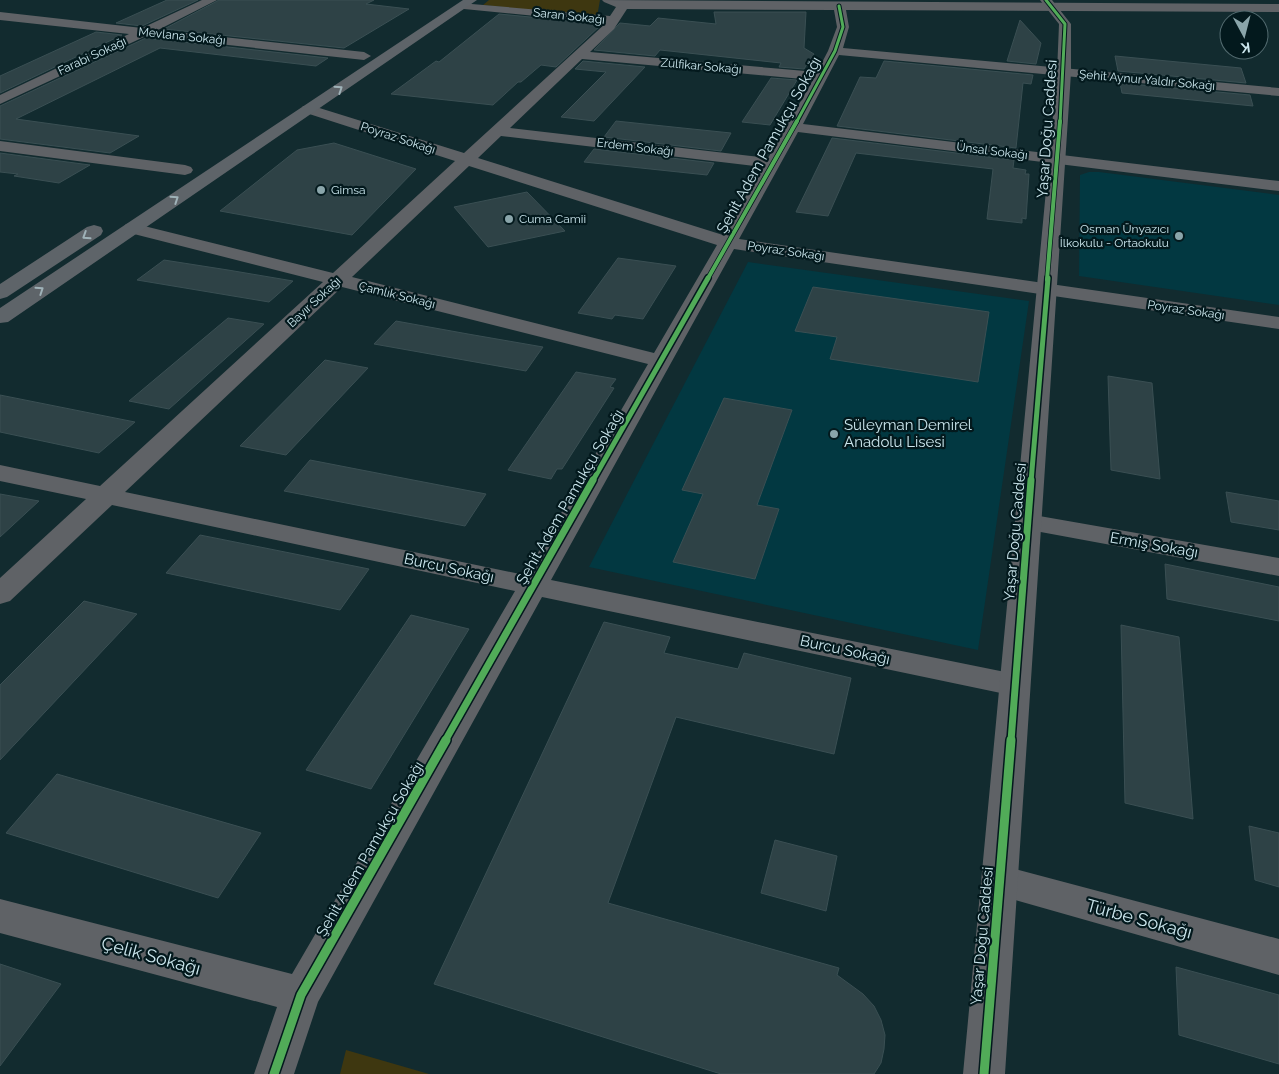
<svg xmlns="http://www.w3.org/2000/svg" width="1279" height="1074" viewBox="0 0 1279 1074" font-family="Raleway,sans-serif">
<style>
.built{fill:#023841}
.green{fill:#3e3710}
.building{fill:#2e4246;stroke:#3a4f53}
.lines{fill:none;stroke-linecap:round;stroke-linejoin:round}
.minor{fill:#5f6266;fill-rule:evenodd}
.tertiary{fill:#5f6266;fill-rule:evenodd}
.secondary{fill:#5e6469;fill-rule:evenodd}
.cycleway-far4-casing{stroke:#03191d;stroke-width:5}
.cycleway-far3-casing{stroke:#03191d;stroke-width:5.5}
.cycleway-far2-casing{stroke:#03191d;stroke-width:8}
.cycleway-far1-casing{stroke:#03191d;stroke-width:10}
.cycleway-casing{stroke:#03191d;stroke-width:12}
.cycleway-far4{stroke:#51ab58;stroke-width:3}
.cycleway-far3{stroke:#51ab58;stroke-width:4}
.cycleway-far2{stroke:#51ab58;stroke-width:5}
.cycleway-far1{stroke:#51ab58;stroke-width:7}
.cycleway{stroke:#51ab58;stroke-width:9}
.oneway{stroke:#9fb2b8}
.poi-dot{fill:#8aa5aa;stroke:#03191d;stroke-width:2}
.labels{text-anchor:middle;stroke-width:4.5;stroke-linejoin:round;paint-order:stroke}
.far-street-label{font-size:12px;fill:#cbe6ed;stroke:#03191d}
.far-poi-label{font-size:12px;fill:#cbe6ed;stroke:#03191d;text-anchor:start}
.street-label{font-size:15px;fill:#cbe6ed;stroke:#03191d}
.poi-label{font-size:15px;fill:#cbe6ed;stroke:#03191d;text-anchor:start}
.near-street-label{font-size:18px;fill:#cbe6ed;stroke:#03191d}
</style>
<rect width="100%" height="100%" fill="#122b2f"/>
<path class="built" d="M1089 172H1099L1279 195V305L1079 276 1080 175Z
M748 262 1029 301 978 650 589 567Z"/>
<path class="green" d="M489 0H600L597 17 483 5Z
M346 1050 429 1074H340Z"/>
<path class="building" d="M167 0H198L142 26 116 23Z
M219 0H374L366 4 409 9 344 48 164 29Z
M714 12H806L804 48 814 54 804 69 779 67 781 63 660 50 655 56 594 50 620 23 650 26 658 18 716 24Z
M499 14 602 24 556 67 541 65 521 82H518L493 105 391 94 436 61 439 62Z
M1020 20 1041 43 1036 64 1007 61Z
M96 32 122 35 0 93V76Z
M146 38 328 58 316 66 160 48 16 119 139 136 110 153 0 139V106Z
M1115 56 1241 68 1246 83 1118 71Z
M583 61 645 67 594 121 561 117 606 72 575 69Z
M884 61 1033 75 1031 84 1023 83 1016 148 837 126 860 77 876 78Z
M771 78 797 80 770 125 742 122Z
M1120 83 1250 95 1253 106 1122 93Z
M616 121 673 127 731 133 721 151 604 137Z
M832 138 1014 160 1013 168 1026 170 1025 174H1029L1026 219 1022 218V223L987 219 993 169 856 153 828 216 796 212Z
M334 143 416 169 352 235 220 211 297 150Z
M594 149 714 163 707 175 584 162Z
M0 153 90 165 59 183 14 176 18 174 0 172Z
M527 192 565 231 488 247 454 207Z
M618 258 676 266 643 319 615 315 612 319 578 313Z
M164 260 228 270 293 281 269 302 137 280Z
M813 287 989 312 978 382 830 359 837 337 795 331Z
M228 318 264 324 169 409 129 401Z
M396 321 468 334 543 347 526 371 374 344Z
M325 360 368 368 286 455 240 446Z
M576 372 616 379 610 387 614 388 562 469H557L551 479 508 470Z
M1108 376 1152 383 1160 479 1111 470Z
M0 395 135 422 99 453 0 432Z
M724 398 792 410 757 505 779 509 755 579 673 562 703 494 682 490Z
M310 460 413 480 486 494 465 526 284 491Z
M1226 492 1279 501V530L1231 522Z
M0 494 39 501 0 537Z
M200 535 290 553 369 569 340 610 166 573Z
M1165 564 1279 587V621L1167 599Z
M84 601 137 614 0 760V685Z
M411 615 469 629 371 789 306 770Z
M604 622 670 637 664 653 738 669 744 653 851 678 834 754 676 717 608 903 839 968 837 975 863 994 874 1006 881 1020 885 1035 884 1049 881 1063 874 1074H721L434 984Z
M1121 625 1179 637 1193 819 1125 803Z
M57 774 157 803 261 833 218 898 6 833Z
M1249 826 1279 833V887L1255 880Z
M775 840 837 856 826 911 761 893Z
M0 964 61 984 0 1066Z
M1176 967 1279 995V1064L1179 1035Z"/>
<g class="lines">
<path class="minor" d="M202 0H217L158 30 364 52 371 56 364 60 146 36 0 104V95L129 34 0 20V12L142 28Z
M602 0 1279 4V12L846 10 849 27 843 48 1279 88V96L839 55 803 124 1279 181V191L798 132 739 239 1279 317V329L734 249 551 580 1015 674 1026 677 1030 685 1026 693 1015 696 542 597 318 1002 294 1074H254L277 1007 0 933V899L292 974 515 591 112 505 10 601 0 604V578L86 499 0 481V465L100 486 323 282 126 232 123 228 126 224 132 223 333 273 455 161 303 112 301 109 303 106H313L464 153 606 23 464 9 458 5 460 3 610 16 616 7 604 2ZM627 9 834 10 837 27 828 51 817 72 590 52 614 29ZM582 59 813 80 768 158 510 128ZM501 136 763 167 723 235 478 158ZM469 166 717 245 654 353 352 277ZM342 287 648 364 525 575 125 492Z
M0 141 185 165 191 167 193 170 191 173 185 175 0 151Z
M1028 514 1279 558V576L1019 528 1015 522 1019 516Z
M1000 865 1279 939V975L987 892 982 881 987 870Z"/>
<path class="tertiary" d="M1040 0H1052L1071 24V73L1005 1074H963L1057 73 1059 24Z"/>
<path class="secondary" d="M463 0H477L8 322 0 323V308Z
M94 225 101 227 103 231 101 235 7 297 0 299V284L87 227Z"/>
<defs>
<path id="cycleway-far4" d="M1046 0 1065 24 1060 123
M796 123 835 51 843 27 839 6"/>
<path id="cycleway-far3" d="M707 280 797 121
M1047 280 1060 121"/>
<path id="cycleway-far2" d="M592 482 708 278
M1031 482 1048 278"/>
<path id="cycleway-far1" d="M445 741 593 480
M1011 741 1031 480"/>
<path id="cycleway" d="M274 1074 301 995 446 740
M984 1074 1011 740"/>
</defs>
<use href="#cycleway-far4" class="cycleway-far4-casing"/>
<use href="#cycleway-far3" class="cycleway-far3-casing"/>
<use href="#cycleway-far2" class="cycleway-far2-casing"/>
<use href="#cycleway-far1" class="cycleway-far1-casing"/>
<use href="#cycleway" class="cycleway-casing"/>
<use href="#cycleway-far4" class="cycleway-far4"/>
<use href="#cycleway-far3" class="cycleway-far3"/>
<use href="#cycleway-far2" class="cycleway-far2"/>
<use href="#cycleway-far1" class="cycleway-far1"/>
<use href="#cycleway" class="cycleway"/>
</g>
<defs><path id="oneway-chevron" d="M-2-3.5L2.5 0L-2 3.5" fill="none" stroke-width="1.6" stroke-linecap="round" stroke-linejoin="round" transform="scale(1.25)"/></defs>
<g class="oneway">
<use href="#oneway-chevron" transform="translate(339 89) rotate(-34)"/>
<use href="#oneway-chevron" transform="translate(175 199) rotate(-34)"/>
<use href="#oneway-chevron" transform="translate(86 236) rotate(147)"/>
<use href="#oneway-chevron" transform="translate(40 290) rotate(-34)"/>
</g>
<g class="poi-dot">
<circle cx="321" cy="190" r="5"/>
<circle cx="509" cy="219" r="5"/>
<circle cx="1179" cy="236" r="5"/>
<circle cx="834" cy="434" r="5"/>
</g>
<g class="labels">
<g class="far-street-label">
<text transform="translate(569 16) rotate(6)" y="4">Saran Sokağı</text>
<text transform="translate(182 36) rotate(6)" y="4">Mevlana Sokağı</text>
<text transform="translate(92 56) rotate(-25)" y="4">Farabi Sokağı</text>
<text transform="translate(701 66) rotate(5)" y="4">Zülfikar Sokağı</text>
<text transform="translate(1147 80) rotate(5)" y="4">Şehit Aynur Yaldır Sokağı</text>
<text transform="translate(398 138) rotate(18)" y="4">Poyraz Sokağı</text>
<text transform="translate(635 147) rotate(7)" y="4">Erdem Sokağı</text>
<text transform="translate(992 151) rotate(7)" y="4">Ünsal Sokağı</text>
<text transform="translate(786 251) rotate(8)" y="4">Poyraz Sokağı</text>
<text transform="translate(397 295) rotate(14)" y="4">Çamlık Sokağı</text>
<text transform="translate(314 302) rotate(-43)" y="4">Bayır Sokağı</text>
<text transform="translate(1186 310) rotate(8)" y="4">Poyraz Sokağı</text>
</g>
<g class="far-poi-label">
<text x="331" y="194">Gimsa</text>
<text x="519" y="223">Cuma Camii</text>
<text x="1169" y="233" text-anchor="end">Osman Ünyazıcı<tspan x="1169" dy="14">İlkokulu - Ortaokulu</tspan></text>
</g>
<g class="street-label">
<text transform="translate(1047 129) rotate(-86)" y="5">Yaşar Doğu Caddesi</text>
<text transform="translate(769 145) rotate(-61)" y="5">Şehit Adem Pamukçu Sokağı</text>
<text transform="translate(570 497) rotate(-60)" y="5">Şehit Adem Pamukçu Sokağı</text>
<text transform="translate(1015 532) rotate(-85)" y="5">Yaşar Doğu Caddesi</text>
<text transform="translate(1154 545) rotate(10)" y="5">Ermiş Sokağı</text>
<text transform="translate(449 568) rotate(12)" y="5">Burcu Sokağı</text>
<text transform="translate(845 650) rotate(12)" y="5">Burcu Sokağı</text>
<text transform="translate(370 849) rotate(-60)" y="5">Şehit Adem Pamukçu Sokağı</text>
<text transform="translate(982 936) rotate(-85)" y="5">Yaşar Doğu Caddesi</text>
</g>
<g class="poi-label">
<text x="844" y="430">Süleyman Demirel<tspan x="844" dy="17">Anadolu Lisesi</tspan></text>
</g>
<g class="near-street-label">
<text transform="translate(1139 919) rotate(15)" y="6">Türbe Sokağı</text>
<text transform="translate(151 956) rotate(15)" y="6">Çelik Sokağı</text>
</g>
</g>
<g transform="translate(1244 35) rotate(173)"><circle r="24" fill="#03191d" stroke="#536b70"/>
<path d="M0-4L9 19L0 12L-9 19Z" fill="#8aa5aa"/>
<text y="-8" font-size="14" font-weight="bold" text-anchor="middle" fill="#cbe6ed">K</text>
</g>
</svg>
